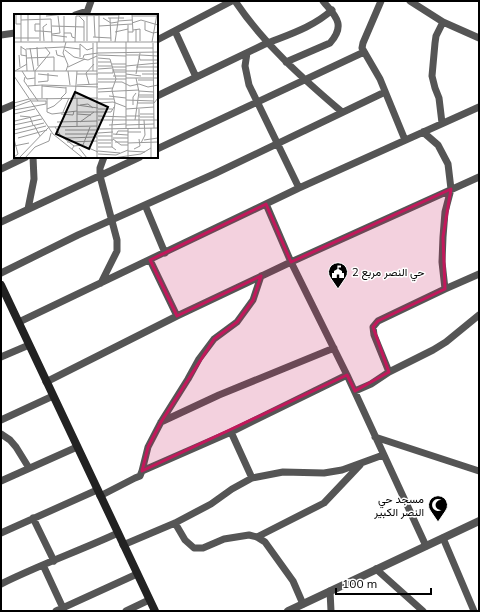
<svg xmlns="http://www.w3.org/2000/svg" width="480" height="612" viewBox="0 0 480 612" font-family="Mulish,Vazirmatn,sans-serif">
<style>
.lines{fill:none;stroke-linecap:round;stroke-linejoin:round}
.minor{stroke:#555;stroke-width:7}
.tertiary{stroke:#555;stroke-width:8}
.secondary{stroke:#222;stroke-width:8}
.marked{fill:#c2185b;fill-opacity:0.2;stroke:#c2185b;stroke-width:3;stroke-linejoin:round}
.labels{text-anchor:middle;stroke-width:3;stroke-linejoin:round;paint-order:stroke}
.poi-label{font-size:11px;fill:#000;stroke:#fff;text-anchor:start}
.inset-road{fill:none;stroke:#999;stroke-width:1}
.view{fill:#000;fill-opacity:0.15;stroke:#000;stroke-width:2}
.inset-edge{fill:none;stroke:#000;stroke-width:2}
</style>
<rect width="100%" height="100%" fill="#fff"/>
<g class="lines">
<path class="minor" d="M235 1C264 44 302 78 342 112
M381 1 363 43 362 48 380 79 405 140
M410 1 443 22 479 38
M75 15 87 11
M86 15 91 1
M175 31 196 77
M1 35 15 33
M157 40 232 1
M247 53 245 66 249 85 299 188
M286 62 330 43C347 24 334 15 323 1
M157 96C192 79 228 62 263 45 287 35 312 28 332 10
M1 110 15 104
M442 123 439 98 435 88 432 76 435 43 436 36 443 22
M423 132 438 145 448 164 451 189 445 212 443 237 442 262 445 289
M157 149 364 52
M1 169 26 157
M266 204 291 262 347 375 426 546
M145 205 165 253
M28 209 34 179 33 157
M1 222 140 157
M150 260 177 316
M1 273 78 235 214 174 385 92
M101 283 117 251V240L100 176V168L104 157
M19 322 299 188 479 107
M1 357 29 345
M389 372 374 335 373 327 378 321 445 289 479 274
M46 382 177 316 291 262 479 177
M355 391 371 384 389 372 433 350 446 342 479 315
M1 420 53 396
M161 422 219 395 334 348
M231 432 252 478
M1 434 10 440 16 447 29 468
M375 437 479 471
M142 471 148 447 161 422 188 379 199 359 214 339 237 322 253 300 261 276
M1 481 77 447
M100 496 135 478 140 476 142 471 231 432 347 375
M33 518 54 561
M175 523 185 540 194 548H203L224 539 249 535 257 537 265 542 293 581 303 604
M1 533 97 490
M257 537 324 503 360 465
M443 538 474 611
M123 545 175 523 211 504 232 489 252 478 283 472 324 473 342 470 383 455
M43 565 63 608
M376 569 423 611
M1 584C39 565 79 551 118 533
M330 591 331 611
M56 611 137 574
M126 611 149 600"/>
<path class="tertiary" d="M288 611 479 521"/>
<path class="secondary" d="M1 285 155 611"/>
</g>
<path class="marked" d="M451 189 443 237 445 289 378 321 373 327 389 372 355 391 347 375 142 471 148 447 161 422 214 339 237 322 253 300 261 276 177 316 150 260 266 204 291 262Z"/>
<defs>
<symbol id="civic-pin" viewBox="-11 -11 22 30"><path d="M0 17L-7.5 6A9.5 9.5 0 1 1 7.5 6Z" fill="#000" stroke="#fff"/><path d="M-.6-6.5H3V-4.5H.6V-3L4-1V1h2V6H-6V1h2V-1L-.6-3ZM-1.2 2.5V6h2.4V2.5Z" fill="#fff"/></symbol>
<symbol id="mosque-pin" viewBox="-11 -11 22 30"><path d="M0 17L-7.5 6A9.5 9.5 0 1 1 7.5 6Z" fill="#000" stroke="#fff"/><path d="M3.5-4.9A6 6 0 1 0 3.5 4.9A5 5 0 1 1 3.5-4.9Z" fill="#fff"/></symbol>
</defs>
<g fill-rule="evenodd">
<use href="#civic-pin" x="327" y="261" width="22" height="30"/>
<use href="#mosque-pin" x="427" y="494" width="22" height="30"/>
</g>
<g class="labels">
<g class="poi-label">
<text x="352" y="276">حي النصر مربع 2</text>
<text x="424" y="503" text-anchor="end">مسجد حي<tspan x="424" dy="13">النصر الكبير</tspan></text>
</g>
</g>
<g transform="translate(14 14)">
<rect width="144" height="144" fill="#fff"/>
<path class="inset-road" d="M2 0V10H7M32 2 52 0M50 2V28M65 2 70 7V27M73 2V27M80 2 81 23M85 2V28M118 2H144M89 4 97 9 104 8M94 4H110M96 4 97 27M7 6 37 5 38 28M104 7 118 6M131 8V16L139 19 144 18M118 9 127 6 144 11M38 12 70 13M85 12 118 10M122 15V28M119 16 126 15V27M26 17H21V10H26M26 17 38 18M101 18 114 15M114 18H119L118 1M50 19H57L58 23 61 24M38 20 46 19 44 2M38 21 53 23M79 23 97 24M0 24H25M14 27V0M26 27V0M30 27 29 13 33 10M0 28H144M7 28V0M61 28 62 2 105 1M83 28V144M101 28 105 1M114 28V11M138 28 143 0M139 29 140 114M66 30 73 36 79 34M66 30V43M7 32V41L13 42M7 33 12 36 13 57M23 33 24 52M49 33 66 35M16 34 20 57M83 34H139M12 35 49 33M42 36 43 41 50 43M51 36 60 43 74 46 83 42M5 41 6 53M84 41 112 42M112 41H125M126 41 144 42M125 42 126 46H144M13 44 40 43V57M69 44 70 41 84 39 144 38M84 44 96 45 102 65 98 76 101 89 98 111M84 48H97M98 50H112M84 52H98M112 52 144 49M54 53 71 45M98 53H112M122 53H144M84 55 98 54M98 56H112M0 57H83M1 57 13 50M8 57 13 65 21 64M52 57 54 51 49 39 52 28M54 57 56 71M79 57V29M112 57H144M98 58H112M84 59H99M24 60 44 62M63 60H84M112 60 127 62M122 60 126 39M128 60H144M0 62 39 120 69 144M99 62H112M11 63 10 67 24 87M112 64H144M84 65H112M124 66H140M24 68 34 67V59M84 68H108L116 72 125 70 134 73 144 71M75 70 72 59 80 50M21 71V57L36 39 31 33M63 71 84 70M14 72 28 71M28 72 52 74M84 75 99 74M125 77 140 78M84 78 125 76M125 81H140M95 82 112 84M125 83H140M28 84V71L84 73M33 84V98L38 100 63 97M47 84 52 79V73M61 84 63 57M63 84V112M16 85 84 84M84 85H100M112 86 140 87M17 87H32M0 89 15 85M84 89 99 88 112 93M124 89H140L144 84M63 91 84 94M66 91 74 90 79 94M119 91V83L122 79M0 93 16 87M33 95 40 92 49 84M84 95H98M112 95 140 93M125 95V115M0 96 32 90V87M49 98 55 84M63 98H84M84 98H97L100 93M0 100 21 95M47 100 59 101 60 97M63 100 77 101M126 100H140M6 102 16 103 19 111M84 102 112 103M112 102H126M126 103H140M0 104 1 107 26 101M84 106H144M121 106 125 78 122 64M43 108 83 107M66 108 80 98M0 111 28 105M20 111 26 122M95 111 112 110M112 111 140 110M34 113 83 112M41 113 47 122 60 132M112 114V28M84 115 144 114M0 116 30 109M51 116H83M114 118H127M84 119 99 118M0 120 32 112M51 120H83M99 120 114 121M102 121 104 117H114M84 122H98M4 124 33 116M52 124 83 123M99 124H114M0 125 4 140 0 143M99 125 107 131H114M84 126H99M130 126 144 124M53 128 83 127M101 128H114M84 129H97M114 129 144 128M127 129 131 121 130 106M0 132 15 129M70 132 84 138M84 133H98L102 136M98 133V111M65 134 73 144M58 135 60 132 69 131 76 113M120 135 126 132 125 125M84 137 106 139M114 137 131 138M84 140 102 141 114 136M5 144 34 114M11 144 21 133 35 127 37 119M99 144 127 140 137 134M114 144V115M137 144V114"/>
<path class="view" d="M61 78 94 93 75 135 42 120Z"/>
<rect width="144" height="144" class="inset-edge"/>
</g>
<rect width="480" height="612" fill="none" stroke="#000000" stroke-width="4"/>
<path d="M336 588v6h95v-6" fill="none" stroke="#000000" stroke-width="2"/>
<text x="342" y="588" font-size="12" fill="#000000" stroke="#ffffff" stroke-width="3" paint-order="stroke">100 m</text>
</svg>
